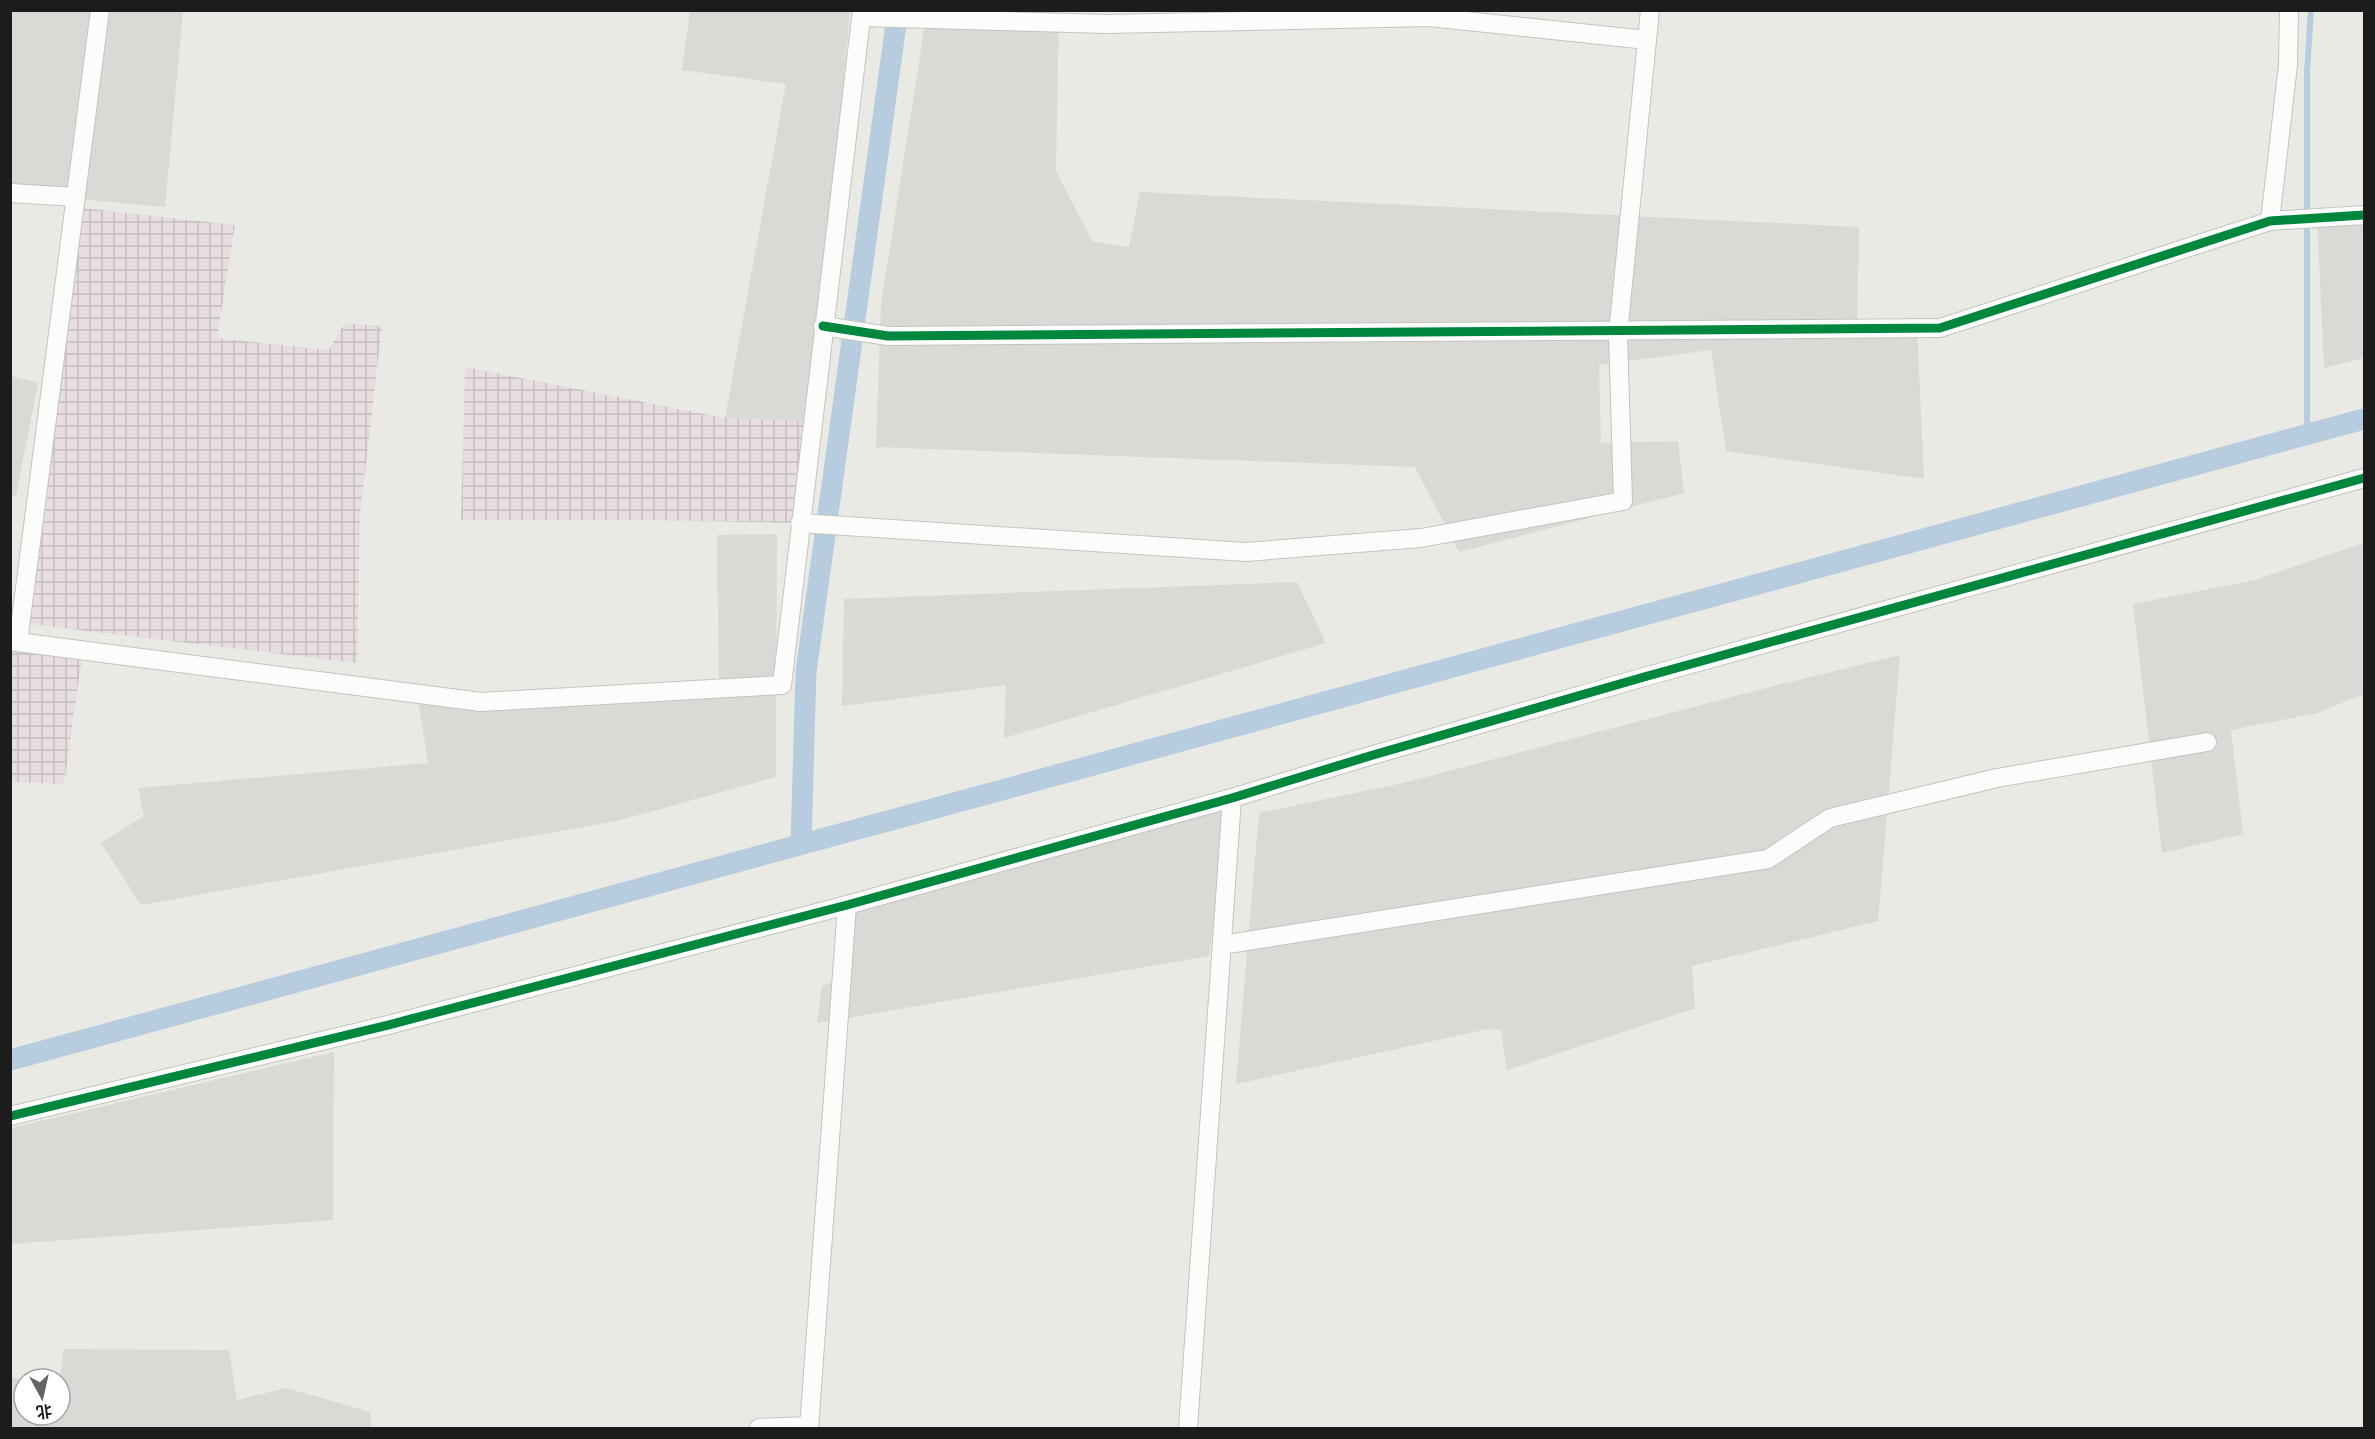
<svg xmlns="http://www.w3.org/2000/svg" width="2375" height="1439" viewBox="0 0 2375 1439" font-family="'Work Sans','Noto Sans SC',sans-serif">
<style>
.residential{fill:#d9d9d6;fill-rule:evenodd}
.industrial{fill:url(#industrial-grid)}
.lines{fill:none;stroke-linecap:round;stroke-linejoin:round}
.stream{stroke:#b7ccde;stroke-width:6}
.canal{stroke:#b7ccde;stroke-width:21}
.minor-casing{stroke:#c3c3c0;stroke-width:20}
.minor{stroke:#fcfcfb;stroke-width:18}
.cycleway-casing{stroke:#fff;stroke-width:13}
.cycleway{stroke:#00873e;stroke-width:9}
</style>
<defs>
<pattern id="industrial-grid" width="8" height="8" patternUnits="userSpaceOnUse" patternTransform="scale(1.5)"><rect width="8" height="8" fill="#e8dde1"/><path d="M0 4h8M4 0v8" fill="none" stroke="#c6bdc0"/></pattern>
</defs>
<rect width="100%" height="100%" fill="#eaeae4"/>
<path class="residential" d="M1059 10 1056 171 1092 241 1129 247 1140 192 1859 227 1857 328H1917L1924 479 1726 451 1711 350 1599 365 1601 443 1678 441 1684 493 1459 552 1415 467 876 447 881 305 927 11Z
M10 11H183L165 207 11 193Z
M690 11H850L812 422 725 418 786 84 682 70Z
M2364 216V358L2324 368 2317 217Z
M11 376 38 383 16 496 10 495Z
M777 534 776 777 617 821 141 905 101 843 144 816 138 788 428 763 417 693 481 702 719 688 717 535Z
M2364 543V694L2317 713 2231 730 2243 834 2162 853 2133 604 2255 580Z
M1297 582 1326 643 1004 738 1006 685 842 706 844 599Z
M1900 655 1878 921 1692 966 1695 1008 1507 1070 1501 1030 1488 1029 1236 1084 1259 813 1403 783 1774 686Z
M1232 808 1209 956 817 1023 822 986 841 979 846 912Z
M334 1052 333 1220 11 1244V1128Z
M64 1349 229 1350 237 1400 286 1388 370 1412 371 1428H11V1378L60 1376ZM24 1379H60V1415H24Z"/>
<path class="industrial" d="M74 207 235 225 217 338 329 350 345 323 382 326 360 515 357 663 20 623Z
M465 367 725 418 812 422 800 523 640 520H461Z
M11 641 83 650 64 784 11 782Z"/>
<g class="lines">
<path class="stream" d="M2307 430V72L2311 10"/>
<path class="canal" d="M801 844 806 672 898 10
M10 1060 2364 419"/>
<defs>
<path id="minor" d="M861 17 1107 24 1429 17 1647 40
M10 193 76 197
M2270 221 2288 65 2289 10
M823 326 888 336 1940 328 2270 221 2364 215
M800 523 1246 552 1421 538 1623 501 1618 334 1650 10
M10 641 481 702 782 685 862 10
M18 642 100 10
M1222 945 1768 859 1830 818 1997 778 2207 742
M10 1116 388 1025 847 905 1232 798 1373 755 1644 677 2364 478
M759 1428 809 1426
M809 1428 847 905
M1188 1428 1232 798"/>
</defs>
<use href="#minor" class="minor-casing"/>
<use href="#minor" class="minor"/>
<defs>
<path id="cycleway" d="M823 326 888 336 1940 328 2270 221 2364 215
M10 1116 388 1025 847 905 1232 798 1373 755 1644 677 2364 478"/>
</defs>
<use href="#cycleway" class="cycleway-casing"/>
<use href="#cycleway" class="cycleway"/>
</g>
<rect width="2375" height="1439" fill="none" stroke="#1c1c1c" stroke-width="24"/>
<g transform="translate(42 1397) rotate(172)"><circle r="28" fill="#ffffff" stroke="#a4a4a4" stroke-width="1.5"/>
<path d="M0-4.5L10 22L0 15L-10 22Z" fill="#646462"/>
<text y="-9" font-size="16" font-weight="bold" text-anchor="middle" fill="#1c1c1c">北</text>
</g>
</svg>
